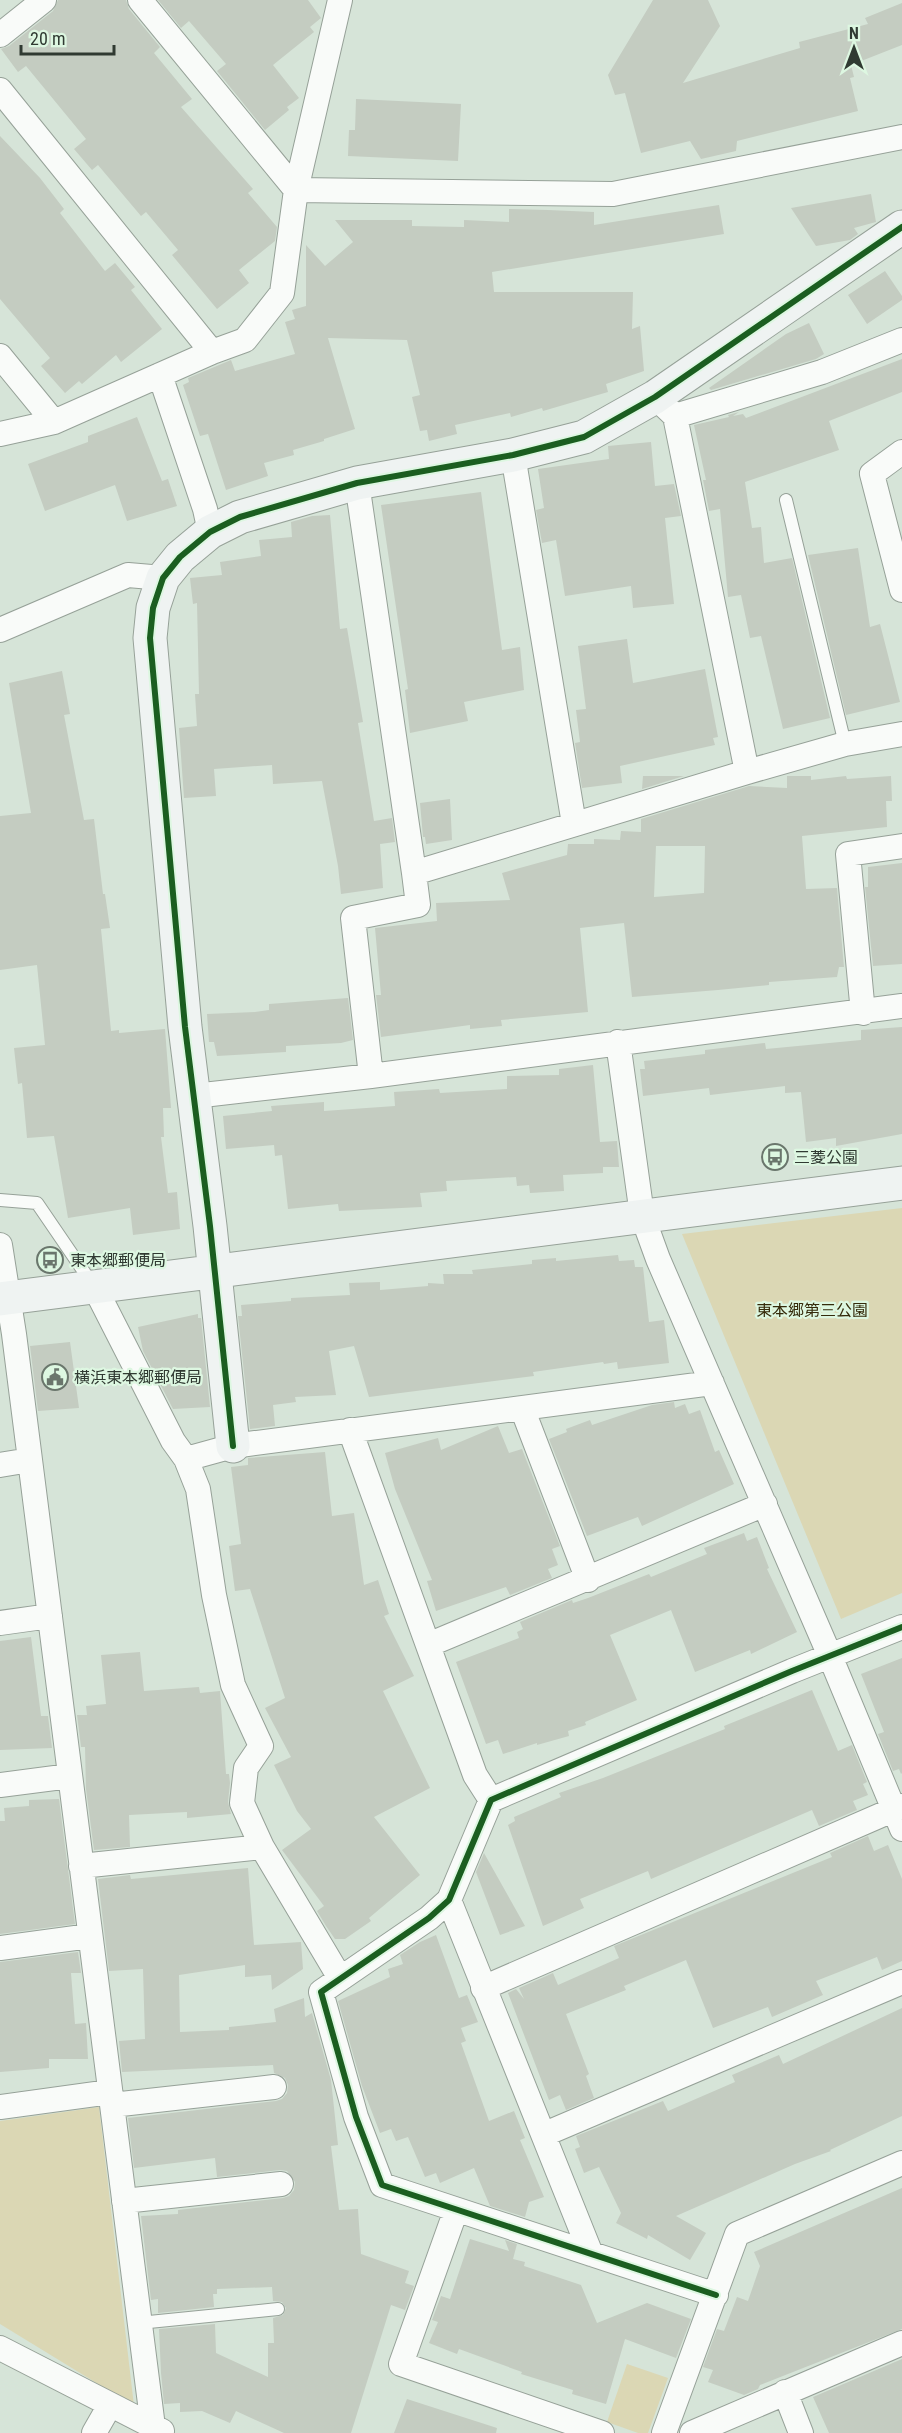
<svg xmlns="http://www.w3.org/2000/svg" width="902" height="2433" viewBox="0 0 902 2433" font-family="'Roboto Condensed','Noto Sans JP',sans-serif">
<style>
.green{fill:#dbd7b4}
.building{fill:#c4ccc1;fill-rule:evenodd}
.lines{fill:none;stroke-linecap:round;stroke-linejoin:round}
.lane-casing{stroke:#96a198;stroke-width:14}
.street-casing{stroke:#96a198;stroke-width:26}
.secondary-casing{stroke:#96a198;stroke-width:35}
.lane{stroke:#f9fbf9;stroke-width:12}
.street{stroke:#f9fbf9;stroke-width:24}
.secondary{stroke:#eff3f2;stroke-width:33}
.cycleway-casing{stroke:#ddf7e1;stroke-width:10}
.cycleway{stroke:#1b5e20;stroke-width:6}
.labels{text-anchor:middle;stroke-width:4.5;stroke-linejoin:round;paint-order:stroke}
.poi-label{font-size:16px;fill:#303a32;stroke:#ddf7e1;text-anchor:start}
.park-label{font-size:16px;fill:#352b0b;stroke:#ddf7e1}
</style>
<rect width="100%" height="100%" fill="#d6e4d8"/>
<path class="green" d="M902 1208V1593L841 1619 682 1234Z
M99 2107 134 2406 0 2324V2121Z
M627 2364 668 2378 648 2433H638L607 2422Z"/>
<path class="building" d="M58 0H126L129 9 160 47 154 53 192 99 181 107 253 189 248 193 277 227 275 241 239 270 249 283 217 309 172 255 178 250 146 212 141 216 98 165 92 170 74 149 86 139 26 66 18 72 1 49 9 46 53 11Z
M158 0H308L321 18 310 27 314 32 273 65 299 98 287 107 289 110 265 130 217 71 226 64 189 21 181 28Z
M653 0H708L720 26 683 83 800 48 799 42 868 24 865 18 902 3V45L851 65 854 77 850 78 858 111 737 141 736 151 701 159 690 141 641 153 625 93 615 95 608 75Z
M356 99 461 104 458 161 348 156 349 130H355Z
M0 136 40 178 64 209 60 213 105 271 115 263 135 287 131 290 162 329 121 362 116 355 82 384 79 381 65 393 41 366 50 358 0 299Z
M871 194 876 222 854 228 858 234 850 240 816 246 791 208Z
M719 205 724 234 492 272 494 292H633L632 329 640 326 644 371 606 384 608 392 543 411 542 408 511 417 510 413 455 425 457 434 429 441 427 430 420 431 412 397 420 395 407 340 328 338 355 429 324 439V441L293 450 294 455 264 463 268 476 226 490 208 434 200 436 183 385 189 382 188 378 231 360 235 371 295 354 285 322 295 319 292 310 306 306V245L325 266 353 242 335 220H412V226L464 227V220L509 222V209L548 210 594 212V225Z
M885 271 902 296V300L867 324 848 295Z
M809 323 824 354 816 359 711 390 709 388 786 334Z
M902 359V392L829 421 839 450 745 482 752 528 761 527 764 563 792 558 830 718 783 729 761 636 750 638 741 595 728 597 720 509 709 511 703 480H706L694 425 729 417 728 415 739 412 733 416 743 414 746 418Z
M137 417 162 481 168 479 177 506 127 521 115 485 45 511 28 464 88 442V436Z
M651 442 655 486 674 484 681 516 665 518 674 604 633 608 631 586 565 596 556 540 542 543 536 510 544 508 538 469 609 459 608 446Z
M481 492 502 650 520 647 524 690 464 702 468 721 410 733 405 690 408 689 381 505Z
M330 515 340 629 347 628 363 722 358 723 374 821 392 818 395 842 380 844 383 888 341 894 338 866 322 781 273 784 272 765 214 769 216 796 184 798 179 728 197 726 195 694H199L197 603 193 604 190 578 222 575 220 562 261 556 259 540 292 537 291 522 312 516Z
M858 548 870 627 880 624 900 702 846 715 808 555Z
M627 639 633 683 705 669 718 737 713 738 715 745 620 766 622 783 582 788 575 743 580 742 576 710 586 709 578 646Z
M62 671 70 714 64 715 84 820 94 819 103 894H105L110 928 101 929 111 1031 119 1030V1033L165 1029 171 1108H163L164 1137H161L168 1193 177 1192 180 1229 133 1235 130 1208 68 1218 54 1136 27 1138 22 1083 18 1084 14 1048 45 1045 37 965 0 970V816L31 813 9 683Z
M643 776H684L642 789Z
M787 776H811V780L846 776 847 779 891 776 892 801H886L887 827 802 836 806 889 837 888 844 967H839L837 977 769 982V985L718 990 632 997 624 923 580 928 588 1012 501 1020 502 1026 470 1029V1025L381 1037 376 995H381L375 928 437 921 436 903 510 900 502 873 567 855 568 844H594V839L620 840 621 831 641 832V819L749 786 787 788ZM656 846H705L704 893 654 897Z
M450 799 452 840 426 844 425 837H423L420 803Z
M902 863V964L873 966 865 887H868V867Z
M348 998 353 1040 341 1043 286 1046V1052L217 1056 214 1042H209L207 1014 255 1012 269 1010V1004Z
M902 1027V1134L836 1146V1138L806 1142 801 1092 785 1093V1086L710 1095 709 1088 643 1096 640 1069H645L644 1061 705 1054V1050L765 1043 766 1049 861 1040V1030Z
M593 1065 600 1142 617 1141 619 1167H603V1173L563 1175 564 1191 530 1193 529 1185 517 1186 516 1177 446 1181 447 1191 420 1193 422 1207 339 1211 338 1204 288 1209 282 1155 275 1156 274 1145 226 1149 223 1116 272 1111 271 1106 324 1102V1111L395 1106 394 1092 439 1089 440 1093 507 1089V1076L559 1075V1069Z
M618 1255 619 1261 634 1260 635 1267H643L649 1322 664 1320 669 1363 618 1369 617 1362 604 1364 603 1362 533 1372 534 1376 369 1397 354 1346 329 1351 336 1395 295 1397 296 1402 273 1405 275 1426 250 1429 238 1316H242L241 1305 291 1301V1298L350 1295 349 1283 380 1282V1290L428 1286V1283L444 1284 443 1274H473L472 1270 532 1264V1260L556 1258V1261Z
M198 1314V1318H201L210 1407 173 1409 143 1351 138 1327Z
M70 1342 79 1408 38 1411 30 1346Z
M674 1402 675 1408 685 1404 689 1414 700 1410 715 1452 719 1450 734 1484 642 1526 638 1517 587 1536 549 1439 567 1432 566 1429 590 1420 592 1425 652 1405Z
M498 1426 509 1453 522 1449 560 1546 552 1549 558 1565 548 1569 552 1578 510 1595 506 1587 436 1611 427 1581 432 1580 395 1489 385 1453 438 1438 441 1450Z
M325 1452 332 1516 354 1513 364 1585 378 1580 389 1614 384 1616 414 1676 383 1691 430 1788 374 1817 420 1875 369 1918 371 1921 345 1939H335L326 1926 317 1911 324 1906 282 1850 311 1829 297 1811 274 1765 291 1757 265 1708 285 1698 250 1589 235 1591 229 1546 241 1544 231 1467 248 1465V1458Z
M744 1533 747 1541 757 1537 769 1568 767 1569 797 1632 751 1654 750 1650 695 1672 671 1610 610 1635 637 1700 585 1722 586 1725 568 1731 569 1736 537 1745V1743L503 1754 498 1740 486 1744 456 1662 519 1638 517 1632 523 1629 520 1622 572 1600 573 1603 588 1598 649 1574 651 1577 707 1554 704 1548Z
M31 1637 41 1716H48L52 1748 0 1750V1641Z
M140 1652 144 1691 199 1687 200 1693 220 1691 226 1774H229L230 1783 228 1802 231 1814 187 1818V1812L129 1815 130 1847 94 1850 86 1789 85 1747H81L77 1715H87L86 1706 106 1704 101 1655Z
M902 1658V1773L901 1774 899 1769 893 1771 878 1734 884 1732 861 1674Z
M812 1690 838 1751 852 1745 867 1782 863 1784 868 1795 853 1801 857 1810 819 1826 812 1810 651 1879 648 1871 580 1899 584 1908 543 1926 508 1825 515 1821 514 1817 561 1797 559 1793 603 1778 725 1729 724 1726Z
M59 1799 75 1924 0 1934V1821H5L4 1808 29 1806V1800Z
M868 1836 874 1851 888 1845 902 1879V1961L882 1970 877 1957 816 1981 823 1995 772 2017 768 2007 713 2028 686 1960 624 1986 626 1990 566 2014 589 2074 586 2076 594 2098 566 2110 560 2095 549 2100 508 1993 516 1989 524 1999 519 1988 553 1973 558 1985 619 1958 614 1946 832 1857 830 1853Z
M484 1853 525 1926 500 1935 476 1872Z
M248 1868 254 1945 301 1942 303 1969 272 1990 271 1975 245 1977V1965L179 1975 180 2032 229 2030V2027L276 2022 274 2009 304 1998 305 2017 312 2013 331 2080 338 2145 331 2146 339 2210 358 2209 361 2254 409 2271 405 2283 414 2286 405 2310 391 2305 351 2433H284L236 2411 230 2423 202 2411 180 2412V2403L164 2404 161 2373 159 2329 215 2324 216 2353 268 2377V2343H274L273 2318 283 2315 286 2308 282 2302 273 2301 272 2287 217 2289V2294H213L214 2307 158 2313V2299L151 2300 141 2216 178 2214V2210L283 2198 289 2196 294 2190 295 2182 287 2171 280 2170 217 2177 215 2158 134 2168 128 2118 276 2101 282 2099 287 2093 288 2085 285 2078 274 2073 273 2065 122 2072 119 2041 145 2039 143 1969 109 1971 98 1879 130 1875 131 1879Z
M436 1935 459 1998 467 1995 478 2022 461 2028 466 2041 461 2043 489 2121 514 2111 525 2138 520 2140 544 2197 529 2202 525 2217 490 2206 474 2168 440 2183 436 2173 425 2177 408 2137 396 2141 391 2129 380 2133 362 2086 338 2001 390 1977 388 1969 403 1964 400 1955 420 1942Z
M78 1952 81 1973H71L75 2024 86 2023 88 2059H49V2068L0 2072V1962Z
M902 2008V2116L830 2150 831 2151 795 2164 676 2216 706 2233 690 2260 648 2235 647 2239 616 2223 621 2213 599 2167 584 2173 575 2149 580 2147 576 2136 663 2101 668 2111 735 2082 732 2075 779 2055 783 2064Z
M902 2188V2329L760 2385 758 2389 744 2395 708 2382 713 2370 703 2367 717 2329 724 2331 737 2297 748 2301 760 2266 754 2252Z
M470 2239 509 2251 505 2240 517 2244 513 2259 525 2262 524 2266 581 2285 597 2323 647 2303 691 2319 676 2358 625 2339 606 2404 572 2394 573 2390 521 2374 522 2372 459 2349 457 2354 429 2343 438 2322 432 2320 441 2296 450 2299Z
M902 2359V2433H829L813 2397Z
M407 2399 497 2428 496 2433H394Z"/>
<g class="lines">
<defs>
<path id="lane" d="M786 500 845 744
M0 1200 37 1203 93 1285
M139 2323 278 2309"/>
<path id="street" d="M140 0 296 190 613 194 902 137
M0 35 44 0
M0 90 212 352
M0 356 54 422
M160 375 205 509 210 532
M655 397 675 416 747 772
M675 416 822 372 902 340
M0 434 54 422 212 352 245 340 282 293 296 190 340 0
M902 452 872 474 902 590
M513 455 574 824
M357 483 414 873
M0 630 128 575 163 578
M863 1013 848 854 902 846
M618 1042 642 1215 658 1259 830 1656 902 1829
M371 1076 353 918 418 905 414 873 747 772 845 744 902 734
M194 1096 371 1076 902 1006
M0 1245 14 1334 153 2427
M94 1286 173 1441 186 1459 198 1489 214 1595 233 1685 261 1746 246 1768 242 1803 262 1847 340 1978
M522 1408 588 1580
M350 1430 475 1775 491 1800
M186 1459 233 1446 712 1383
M0 1465 30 1460
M0 1623 50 1616
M428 1645 765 1504
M0 1785 70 1776
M81 1866 262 1847
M449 1900 591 2254
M0 1948 90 1936
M483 1988 902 1806
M112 2105 274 2087
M0 2107 110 2092
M545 2134 902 1982
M124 2201 281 2184
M456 2210 401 2364 602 2433
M716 2295 382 2185 356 2117 321 1992 429 1918 449 1900 491 1800 792 1671 902 1627
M0 2348 162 2431
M785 2392 801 2433
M94 2433 110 2405
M664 2433 737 2234 902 2163
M692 2433 902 2343"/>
<path id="secondary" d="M0 1299 902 1183
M233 1446 210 1226 185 1027 150 638 153 608 163 578 180 557 210 532 240 517 357 483 513 455 584 437 655 397 902 227"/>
</defs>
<use href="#lane" class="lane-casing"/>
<use href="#street" class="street-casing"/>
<use href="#secondary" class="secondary-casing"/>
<use href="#lane" class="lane"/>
<use href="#street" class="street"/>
<use href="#secondary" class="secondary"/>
<defs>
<path id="cycleway" d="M233 1446 210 1226 185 1027 150 638 153 608 163 578 180 557 210 532 240 517 357 483 513 455 584 437 655 397 902 227
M716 2295 382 2185 356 2117 321 1992 429 1918 449 1900 491 1800 792 1671 902 1627"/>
</defs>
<use href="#cycleway" class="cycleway-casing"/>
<use href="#cycleway" class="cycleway"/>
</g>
<defs>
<symbol id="bus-ring" viewBox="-11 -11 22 22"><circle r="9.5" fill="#ddf7e1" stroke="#6a766c" stroke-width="1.5"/><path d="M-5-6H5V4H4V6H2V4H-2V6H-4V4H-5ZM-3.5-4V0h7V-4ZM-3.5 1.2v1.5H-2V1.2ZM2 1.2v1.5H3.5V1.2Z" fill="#6a766c"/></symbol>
<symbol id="civic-ring" viewBox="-11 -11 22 22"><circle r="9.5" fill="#ddf7e1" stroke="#6a766c" stroke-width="1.5"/><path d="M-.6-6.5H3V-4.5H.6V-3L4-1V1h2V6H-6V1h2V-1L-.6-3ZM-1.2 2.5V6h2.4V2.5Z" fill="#6a766c"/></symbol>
</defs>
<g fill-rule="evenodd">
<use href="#bus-ring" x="760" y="1142" width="30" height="30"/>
<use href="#bus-ring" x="35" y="1245" width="30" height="30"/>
<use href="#civic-ring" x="40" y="1362" width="30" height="30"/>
</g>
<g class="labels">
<g class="poi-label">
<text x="794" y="1163">三菱公園</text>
<text x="70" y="1266">東本郷郵便局</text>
<text x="74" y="1383">横浜東本郷郵便局</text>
</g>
<g class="park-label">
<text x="812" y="1316">東本郷第三公園</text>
</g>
</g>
<g transform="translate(854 48)" stroke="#ddf7e1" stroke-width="4.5" paint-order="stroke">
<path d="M0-4.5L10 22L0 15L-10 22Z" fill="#303a32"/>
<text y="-9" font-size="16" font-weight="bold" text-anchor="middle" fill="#303a32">N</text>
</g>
<path d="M21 45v9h93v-9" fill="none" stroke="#303a32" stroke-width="3"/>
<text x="30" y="45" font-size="18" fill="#303a32" stroke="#ddf7e1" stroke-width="4.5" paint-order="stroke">20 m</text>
</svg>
